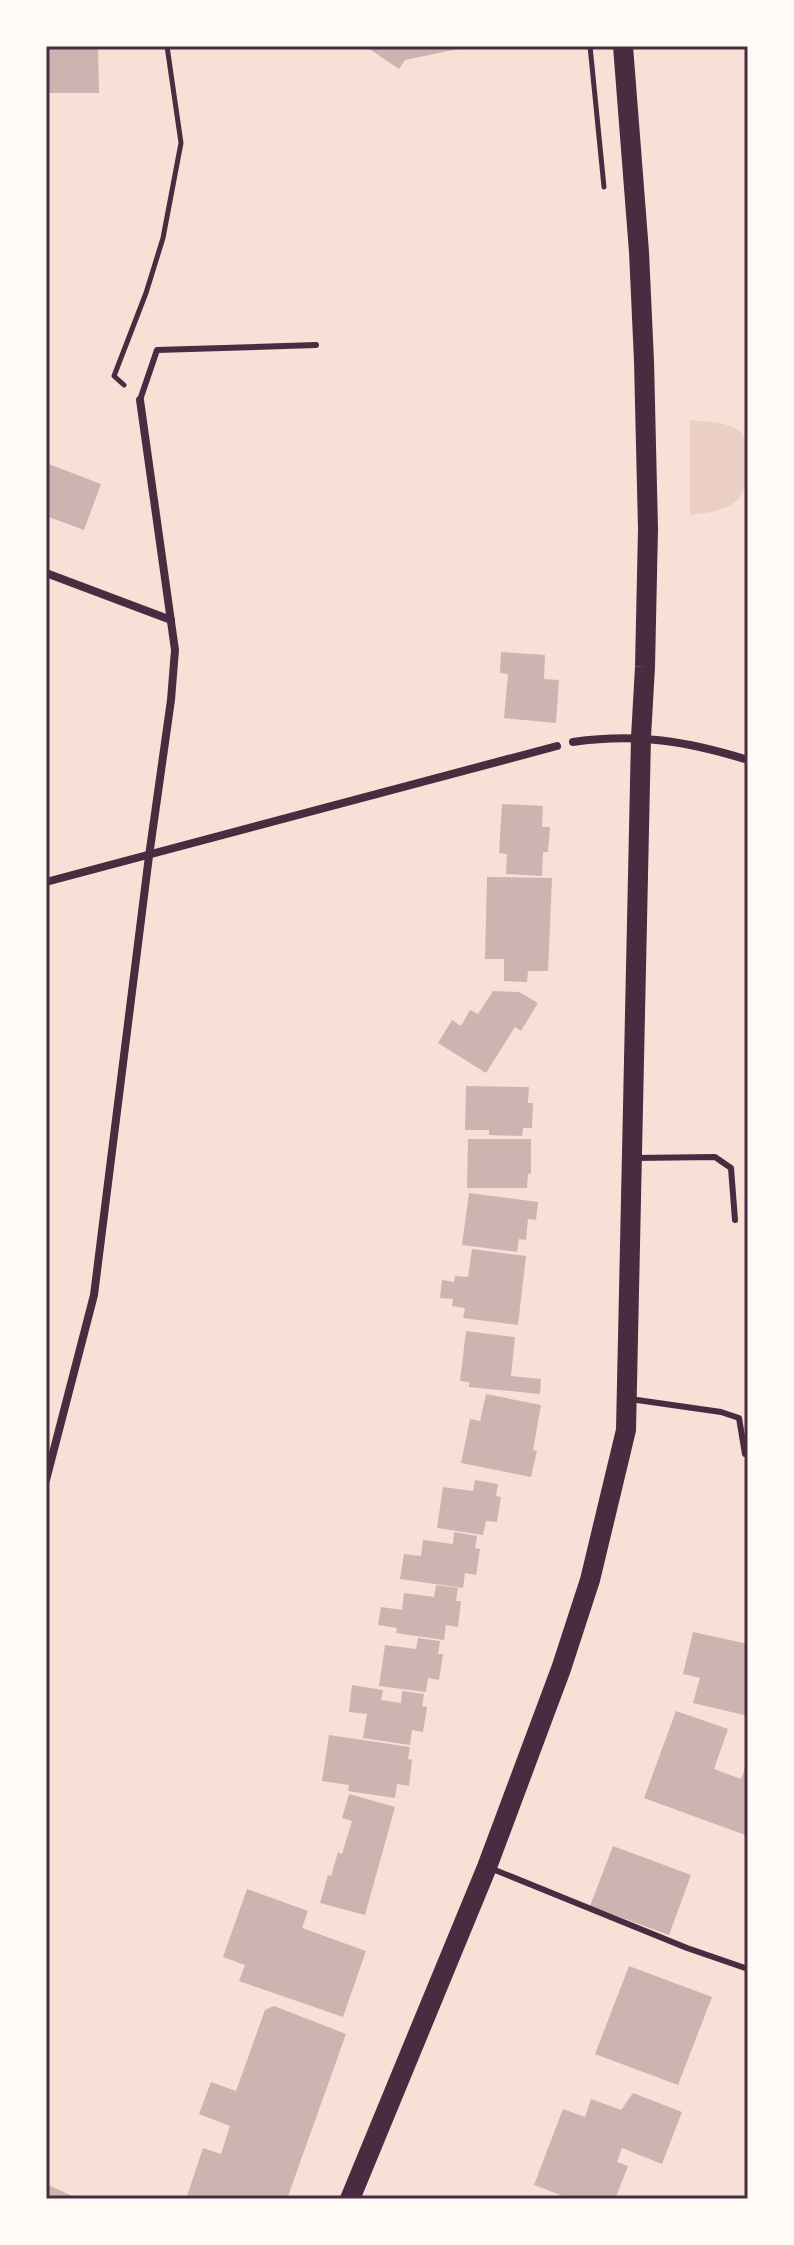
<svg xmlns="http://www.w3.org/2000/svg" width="794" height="2245" viewBox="0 0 794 2245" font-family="Jost,sans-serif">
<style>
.green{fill:#ebcfc5}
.building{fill:#ccb4b1}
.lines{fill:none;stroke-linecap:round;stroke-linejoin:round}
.path{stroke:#4a2c40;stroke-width:5}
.service{stroke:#4a2c40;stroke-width:6}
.minor{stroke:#4a2c40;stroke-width:8}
.primary{stroke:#4a2c40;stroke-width:20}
.neatline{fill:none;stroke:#4a2c40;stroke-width:3}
</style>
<rect width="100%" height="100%" fill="#f7e1d7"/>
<path class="green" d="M690 420C706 422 726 421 739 431 748 439 748 449 748 460 748 505 731 510 690 515Z"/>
<path class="building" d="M48 46H98L99 93H48Z
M365 46H457L458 49 405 60 399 69Z
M46 463 101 484 84 530 46 516Z
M501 652 545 655 544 679 559 680 556 723 504 718 508 674 500 673Z
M502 804 543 806 542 827H550L548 852H543L542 876 506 874 507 854 499 853Z
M487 877 552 878 548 971H528L527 982 504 981V959H485Z
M493 991 519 992 538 1003 521 1031 515 1027 486 1073 438 1043 452 1020 461 1026 470 1010 478 1014Z
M466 1086 529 1087 528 1103H533L532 1128H523L522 1136 489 1135V1130H465Z
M468 1139H531V1173L528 1174 527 1188H467Z
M469 1193 538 1202 536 1220 528 1219 526 1240 519 1239 517 1252 462 1245Z
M472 1249 526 1256 518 1325 463 1318 465 1308 452 1306 453 1299 440 1298 442 1280 454 1282 455 1276 468 1277Z
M466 1331 515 1337 511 1376 541 1379 540 1394 469 1387V1382L460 1381Z
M486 1394 541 1405 533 1450 537 1451 531 1477 461 1463 470 1419 480 1421Z
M475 1480 498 1484 496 1496 501 1497 497 1522 486 1521 483 1535 437 1528 443 1487 473 1491Z
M454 1532 477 1536 475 1548 480 1549 476 1575 465 1573 463 1588 400 1579 404 1554 421 1556 423 1540 453 1544Z
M436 1585 458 1588 456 1601H461L458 1627 446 1625 444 1640 396 1633 397 1628 378 1625 381 1607 402 1610 404 1593 434 1597Z
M693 1632 748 1644V1716L693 1703 700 1678 683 1674Z
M418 1638 440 1641 438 1654H443L439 1680 428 1678 426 1692 379 1686 385 1645 416 1649Z
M352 1685 383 1690 381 1700 401 1703 402 1691 424 1694 422 1706 427 1707 423 1732 412 1730 410 1745 363 1738 367 1714 349 1712Z
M676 1711 728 1729 714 1769 741 1779 748 1760V1836L644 1798Z
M329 1735 410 1747 408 1759 412 1760 409 1786 397 1784 395 1798 348 1791 349 1785 322 1781Z
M349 1794 395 1807 365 1915 320 1903 328 1875 331 1876 338 1852 342 1854 352 1821 342 1818Z
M613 1846 691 1875 669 1935 590 1906Z
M247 1889 308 1911 302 1928 366 1951 343 2017 239 1981 245 1965 223 1957Z
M629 1966 712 1997 678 2085 595 2054Z
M274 2006 346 2034 287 2199H186L203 2148 221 2154 230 2126 199 2114 211 2082 236 2091 265 2010Z
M633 2093 682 2112 662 2164 622 2148 617 2162 628 2166 615 2199H571L534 2185 563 2109 585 2117 591 2099 621 2110Z
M46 2184 79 2199H46Z"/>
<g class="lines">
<path class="path" d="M590 46 604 187
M124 385 114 376 146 293 163 238 181 143 167 46"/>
<path class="service" d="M140 400 157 350 316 345
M635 1158 715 1157 731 1168 735 1220
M630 1399 721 1412 739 1418 745 1454H748
M490 1868 687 1948 748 1969"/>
<path class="minor" d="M46 573 171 620
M573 742C637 733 687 741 748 760
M46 882 557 746
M46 1480 94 1295 149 856 171 700 175 650 140 400"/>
<path class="primary" d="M350 2199 487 1867 561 1669 590 1580 626 1430 641 737 645 667 648 529 644 361 639 252 623 46"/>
</g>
<rect width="794" height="2245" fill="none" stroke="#fffaf5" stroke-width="96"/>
<rect x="48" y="48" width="698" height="2149" class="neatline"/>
</svg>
